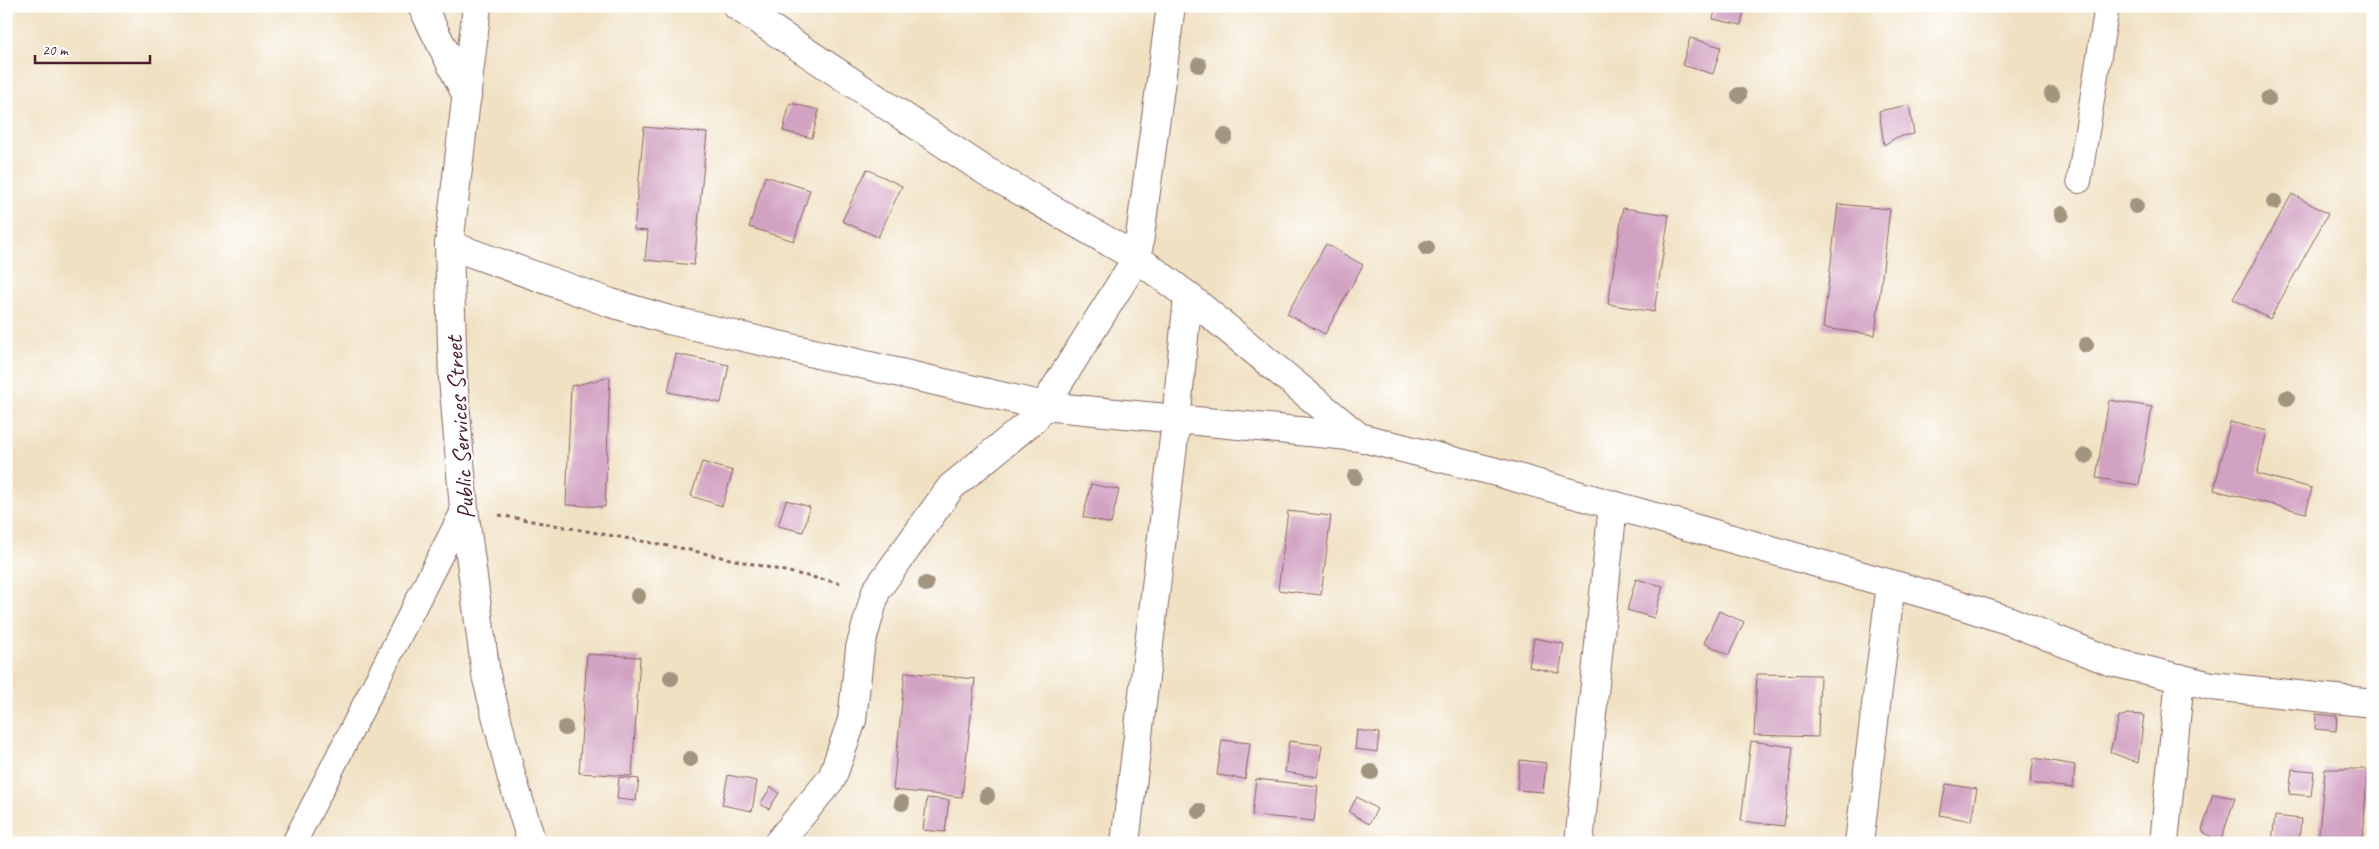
<svg xmlns="http://www.w3.org/2000/svg" width="2379" height="849" viewBox="0 0 2379 849" font-family="Caveat,sans-serif">
<style>
.building{fill:#d2a2c2}
.lines{fill:none;stroke-linecap:round;stroke-linejoin:round}
.lane-casing{stroke:#846360;stroke-width:26}
.street-casing{stroke:#846360;stroke-width:30}
.secondary-casing{stroke:#846360;stroke-width:30}
.path{stroke:#846360;stroke-width:3;stroke-dasharray:4 4;stroke-linecap:butt}
.lane{stroke:#fff;stroke-width:24}
.street{stroke:#fff;stroke-width:28}
.secondary{stroke:#fff;stroke-width:28}
.tree{fill:#a19580}
.labels{text-anchor:middle;stroke-width:4;stroke-linejoin:round;paint-order:stroke}
.street-label{font-size:25px;fill:#4a1f2b;stroke:#fff}
</style>
<rect width="100%" height="100%" fill="#fff"/>
<filter id="ink" filterUnits="userSpaceOnUse"><feTurbulence type="fractalNoise" baseFrequency=".02" numOctaves="2"/><feDisplacementMap in="SourceGraphic" scale="10" xChannelSelector="R" yChannelSelector="G"/><feConvolveMatrix kernelMatrix="1 2 1 2 8 2 1 2 1" color-interpolation-filters="sRGB"/></filter>
<filter id="wash" filterUnits="userSpaceOnUse"><feTurbulence type="fractalNoise" baseFrequency=".0096" numOctaves="4" result="noise"/><feDisplacementMap in="SourceGraphic" scale="20" xChannelSelector="R" yChannelSelector="G"/><feGaussianBlur stdDeviation="1.12" result="paint"/><feColorMatrix in="noise" values="0 0 0 0 0 0 0 0 0 0 0 0 0 0 0 0 0 1.4 0 .05"/><feComposite in="paint" operator="in"/></filter>
<g filter="url(#wash)">
<rect width="100%" height="100%" fill="#f0e1c3"/>
<g id="blocks">
<path class="building" d="M1716 6H1745L1741 25 1713 19Z
M1690 38 1721 47 1713 74 1682 65Z
M790 103 819 110 812 138 783 131Z
M1909 105 1914 134 1897 137 1884 145 1879 111Z
M644 127 707 133 694 265 645 260 648 231 634 230Z
M867 169 902 186 878 237 842 221Z
M765 176 810 190 794 241 749 227Z
M2292 194 2328 214 2270 319 2233 299Z
M1838 204 1890 209 1875 335 1823 328Z
M1623 208 1669 215 1654 312 1608 304Z
M1326 244 1363 265 1325 334 1287 314Z
M676 354 729 365 721 403 668 392Z
M610 377 605 507 566 505 571 386Z
M2109 400 2152 407 2139 485 2096 478Z
M2230 422 2267 431 2257 474 2312 488 2306 513 2214 490Z
M702 462 733 471 722 506 691 496Z
M1091 484 1119 490 1111 524 1083 517Z
M786 500 810 507 803 532 778 526Z
M1288 511 1331 516 1321 595 1278 590Z
M1636 579 1663 586 1654 618 1627 610Z
M1719 611 1744 622 1729 655 1704 643Z
M1534 638 1564 644 1559 673 1529 667Z
M587 654 640 657 632 776 579 773Z
M905 672 975 679 962 797 893 790Z
M1757 674 1820 675 1818 737 1754 735Z
M2128 714 2144 715 2138 763 2110 752 2119 717Z
M2316 714 2337 716 2336 731 2315 729Z
M1357 730 1379 733 1377 752 1355 749Z
M1222 740 1250 743 1245 779 1217 775Z
M1289 741 1322 745 1317 777 1285 772Z
M1751 741 1793 747 1784 826 1741 821Z
M2034 758 2075 765 2073 788 2030 783Z
M1520 760 1546 763 1543 792 1517 790Z
M2292 769 2314 771 2311 796 2289 794Z
M2325 769H2367L2363 843H2318Z
M728 775 757 781 752 811 722 805Z
M619 777 639 779 636 801 617 799Z
M1256 779 1318 786 1314 821 1252 815Z
M1946 784 1977 789 1971 821 1940 815Z
M771 787 779 793 769 809 760 804Z
M2213 794 2235 798 2220 843 2202 831Z
M1357 797 1377 809 1369 824 1349 812Z
M927 798 949 800 945 832 923 830Z
M2275 816 2301 819 2299 843 2272 842Z"/>
</g>
</g>
<g filter="url(#ink)">
<use href="#blocks" fill-opacity="0" stroke="#846360" stroke-width="1"/>
<g class="lines">
<defs>
<path id="lane" d="M2079 181 2107 6
M294 843 464 509"/>
<path id="street" d="M422 6 467 96
M737 6 984 170 1137 258 1188 296 1359 437
M449 245 611 303 669 320 1044 406 1359 437 1500 473 1933 596 2010 621 2112 662 2212 686 2373 703
M778 843 832 778 852 720 860 648 876 591 951 487 1033 420 1044 406 1137 258 1171 6
M1125 843 1176 421 1188 296
M1579 843 1613 505
M1859 843 1891 584
M2164 843 2180 678"/>
<path id="secondary" d="M477 6 449 245 453 378 464 509 486 675 511 775 532 843"/>
</defs>
<use href="#lane" class="lane-casing"/>
<use href="#street" class="street-casing"/>
<use href="#secondary" class="secondary-casing"/>
<path class="path" d="M499 515 685 549 843 584"/>
<use href="#lane" class="lane"/>
<use href="#street" class="street"/>
<use href="#secondary" class="secondary"/>
</g>
<g class="tree">
<circle cx="1199" cy="65" r="8"/>
<circle cx="2052" cy="94" r="8"/>
<circle cx="1739" cy="95" r="8"/>
<circle cx="2268" cy="99" r="8"/>
<circle cx="1225" cy="136" r="8"/>
<circle cx="2274" cy="202" r="8"/>
<circle cx="2136" cy="206" r="8"/>
<circle cx="2062" cy="214" r="8"/>
<circle cx="1427" cy="248" r="8"/>
<circle cx="2086" cy="345" r="8"/>
<circle cx="2287" cy="398" r="8"/>
<circle cx="2085" cy="456" r="8"/>
<circle cx="1355" cy="477" r="8"/>
<circle cx="926" cy="584" r="8"/>
<circle cx="638" cy="596" r="8"/>
<circle cx="671" cy="678" r="8"/>
<circle cx="565" cy="728" r="8"/>
<circle cx="690" cy="759" r="8"/>
<circle cx="1371" cy="772" r="8"/>
<circle cx="987" cy="796" r="8"/>
<circle cx="902" cy="803" r="8"/>
<circle cx="1199" cy="811" r="8"/>
</g>
</g>
<g class="labels">
<g class="street-label">
<text transform="translate(459 428) rotate(-94)" y="9">Public Services Street</text>
</g>
</g>
<rect width="2379" height="849" fill="none" stroke="#fff" stroke-width="25"/>
<path d="M35 55v8h115v-8" fill="none" stroke="#4a1f2b" stroke-width="2.5"/>
<text x="42" y="55" font-size="15" fill="#4a1f2b" stroke="#ffffff" stroke-width="4" paint-order="stroke">20 m</text>
</svg>
